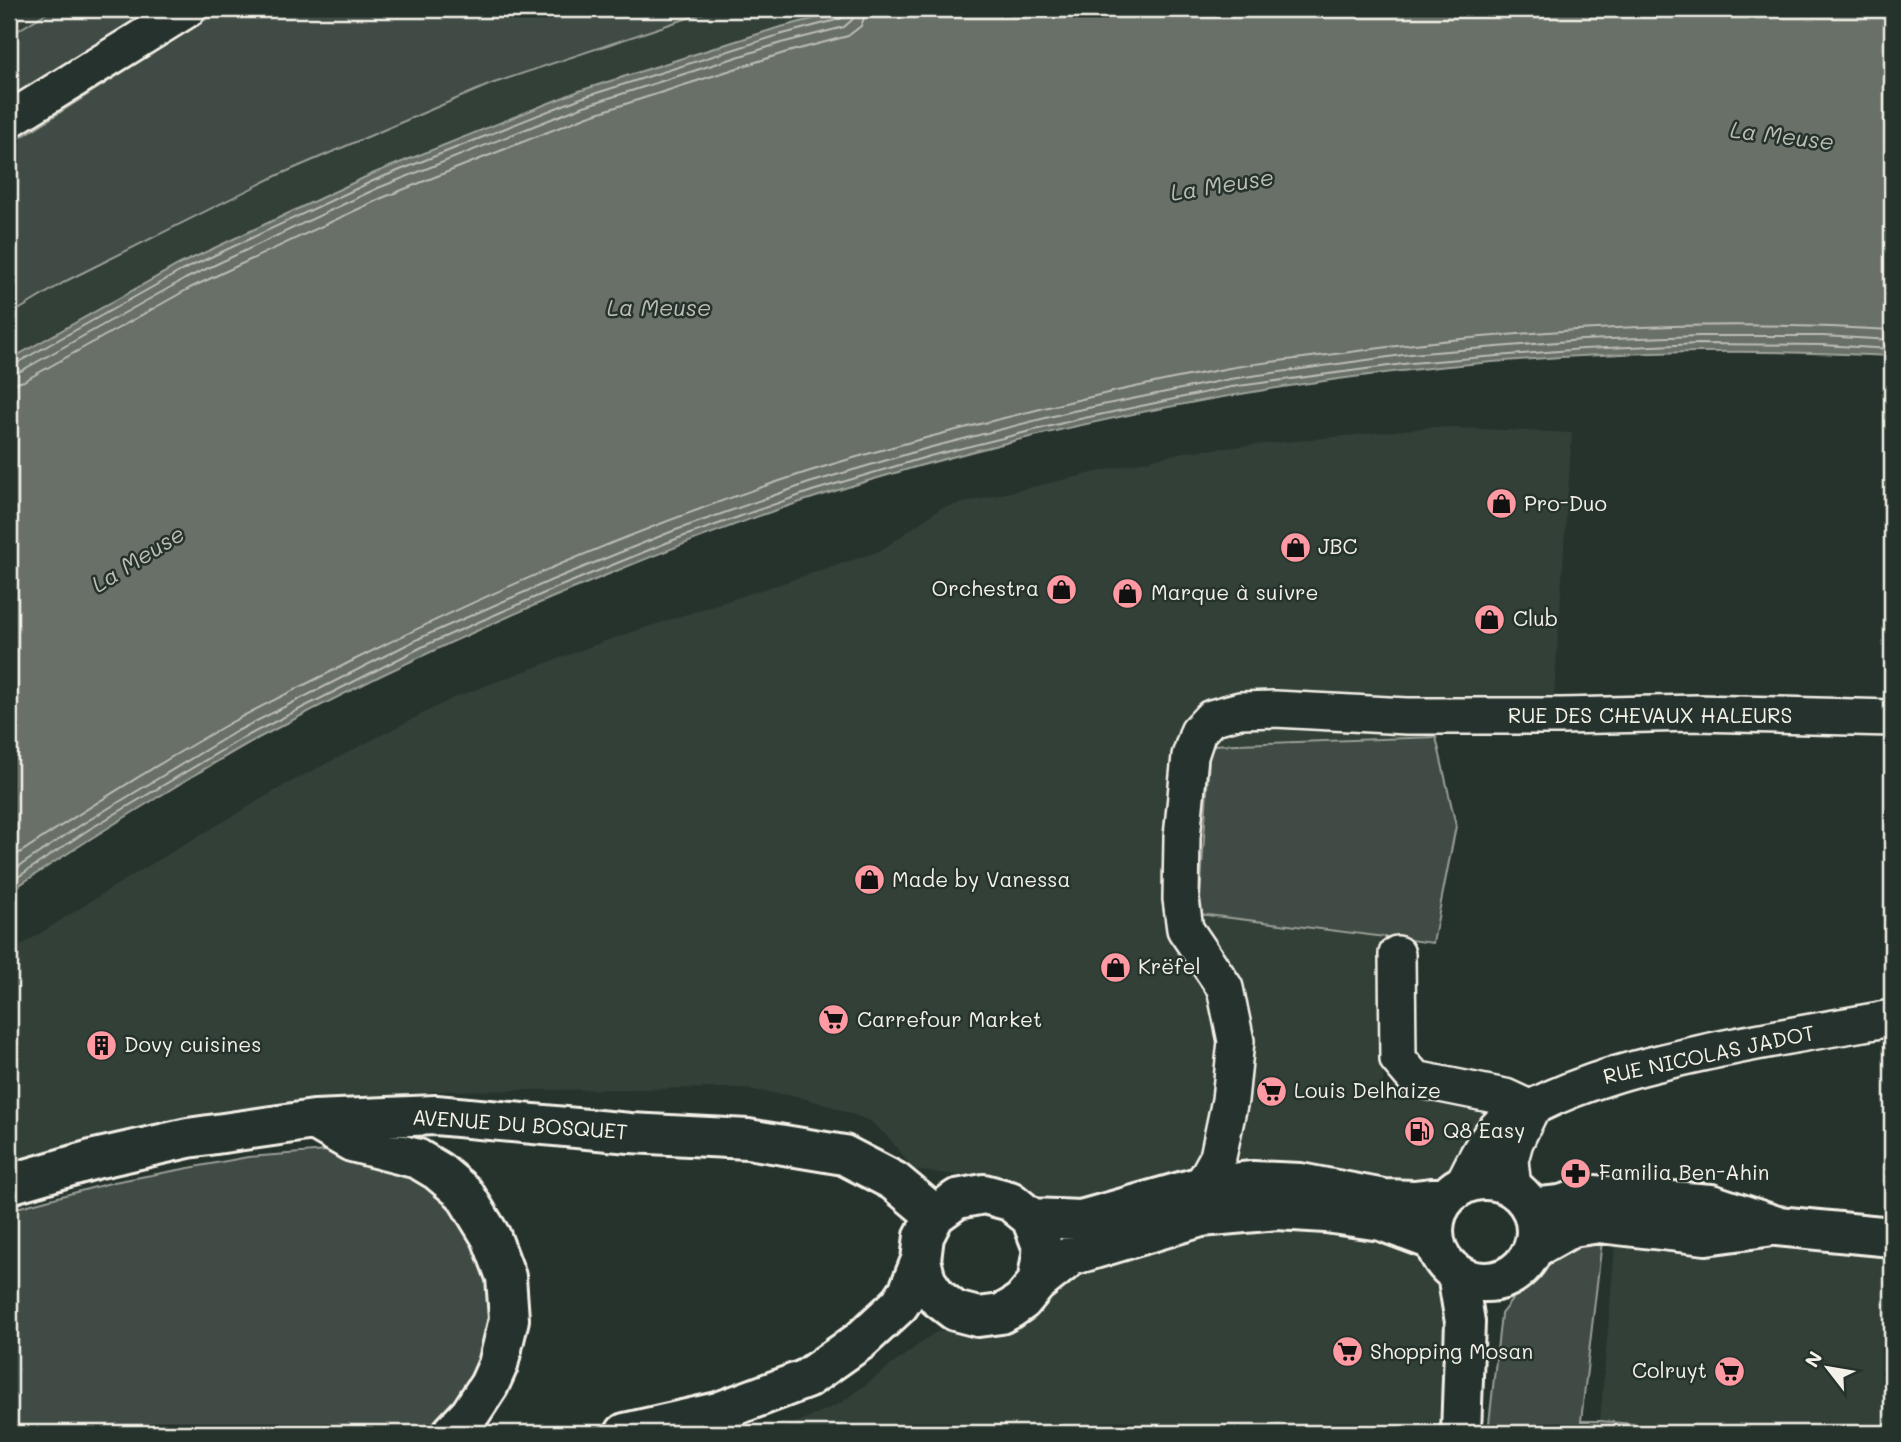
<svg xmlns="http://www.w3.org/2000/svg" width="1901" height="1442" viewBox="0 0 1901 1442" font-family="Mali,sans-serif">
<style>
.built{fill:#333f39}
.green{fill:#414b45;stroke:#9a9e96;stroke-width:2}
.water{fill:#676f68;stroke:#9fa39b;stroke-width:2}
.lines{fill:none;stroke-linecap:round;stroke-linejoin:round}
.shore{stroke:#bcbdb5;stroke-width:2}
.minor-casing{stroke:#f4f1e8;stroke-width:40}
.major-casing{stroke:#f4f1e8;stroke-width:44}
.minor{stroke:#26332d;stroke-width:35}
.major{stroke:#26332d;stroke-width:38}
.labels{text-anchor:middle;stroke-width:5;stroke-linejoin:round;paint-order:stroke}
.poi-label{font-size:21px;fill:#f4f1e8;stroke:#26332d;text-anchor:start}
.street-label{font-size:21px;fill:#f4f1e8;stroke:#26332d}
.water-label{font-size:23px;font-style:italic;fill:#bcbdb5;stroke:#26332d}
</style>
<rect width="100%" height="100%" fill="#26332d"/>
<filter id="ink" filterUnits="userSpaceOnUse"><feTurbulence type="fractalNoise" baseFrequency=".0143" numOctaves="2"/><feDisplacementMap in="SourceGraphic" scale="14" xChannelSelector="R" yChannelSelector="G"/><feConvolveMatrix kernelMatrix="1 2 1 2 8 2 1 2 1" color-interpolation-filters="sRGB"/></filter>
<g filter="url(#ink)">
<path class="built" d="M9 9H53L9 36Z
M222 9H851L777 28 579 91 372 174 178 265 9 360V145Z
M1434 427 1572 433 1552 726 1402 738 1211 745 1199 914 1388 938 1383 1085 1489 1103 1481 1129 1447 1174 1423 1187 1070 1205 1033 1192 1001 1174 957 1175 914 1170 889 1138 870 1121 830 1106 796 1096 738 1088 436 1091 146 1125 9 1161V953L123 881 285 785 453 698 605 641 880 551 941 508 1184 452Z
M1264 1216 1415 1246 1436 1274 1446 1294 1447 1433H773L841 1403 934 1333 951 1327 997 1336 1023 1325 1046 1294 1077 1265Z
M1616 1234 1892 1258V1433H1642V1425L1600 1421Z"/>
<path class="green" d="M53 9H155L9 98V36Z
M222 9H715L491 84 276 176 68 280 15 312 9 310V145Z
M1436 737 1456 826 1433 943 1199 914 1210 745Z
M355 1149 457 1199 483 1247 496 1306 487 1355 464 1401 429 1433H9V1210L114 1182 248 1157Z
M1602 1241 1581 1421H1600L1642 1425V1433H1488L1501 1314 1521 1288 1547 1258 1567 1245Z"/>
<path class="water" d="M851 9H1892V356C1532 336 1159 387 816 497 746 519 677 546 609 574 486 624 364 681 247 744 224 757 201 771 178 785 121 819 64 855 9 892V360L178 265 372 174 579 91 777 28Z"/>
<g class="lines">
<path class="shore" d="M9 365 15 364 181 271 375 180 581 98 779 35 840 19 845 15 846 9
M9 374 19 372 185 279 378 188 584 106 781 43 844 27 852 20 855 9
M9 385 24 381 190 288 382 198 588 116 784 53 848 36 861 26 864 18 865 9
M9 860C81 812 154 766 230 723 268 702 307 684 346 664 494 589 649 523 807 472 871 452 935 435 1000 419 1074 400 1149 383 1224 369 1264 362 1304 358 1343 353 1525 328 1709 319 1892 330
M9 873 84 823 237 731 422 637 552 580 673 531 809 483 928 448 1073 411 1230 379 1410 354 1582 340 1699 336H1822L1892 340
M9 883 88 830 241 739 426 645 556 588 676 539 812 491 930 456 1075 420 1231 387 1411 363 1583 349 1699 344 1822 345 1892 349"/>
<defs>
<path id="minor" d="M9 120 188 9
M1397 954 1398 1059 1415 1079 1505 1097 1531 1109
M1202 1186 1218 1157 1230 1100 1236 1041 1225 988 1185 929 1181 899 1182 837 1190 756 1198 732 1211 718 1240 710 1275 709 1407 716H1561L1697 713 1892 718
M1462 1186C1475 1160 1486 1134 1510 1116 1517 1111 1527 1110 1535 1106 1589 1079 1643 1066 1702 1053 1765 1039 1829 1029 1892 1018
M1513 1188 1510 1160 1515 1142 1531 1109"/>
<path id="major" d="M316 1121 352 1142 418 1159 438 1171 464 1193 491 1237 506 1277 509 1319 498 1365 489 1385 470 1414 452 1433
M1434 1231a51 51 0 1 1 102 0a51 51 0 1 1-102 0Z
M9 1184 95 1159 188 1138 314 1120 436 1115 630 1133 748 1139 844 1155 894 1181 935 1215
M1531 1208 1560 1205 1594 1195 1711 1204 1777 1226 1892 1237
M1031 1218 1081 1220 1202 1186 1253 1181 1300 1183 1384 1199 1414 1200 1448 1196
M1533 1249 1572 1227 1600 1223 1706 1235 1766 1227
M1457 1274 1465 1322 1461 1433
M1037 1283 1043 1249 1031 1218 1010 1201 984 1194 957 1199 935 1215 924 1236 921 1260 926 1281 938 1298 955 1311 978 1317 1001 1314 1012 1308 1022 1301 1037 1283 1071 1256 1201 1217 1277 1210 1326 1213 1381 1221 1435 1241
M625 1433 718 1412 806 1379 860 1341 899 1305 909 1290 921 1260"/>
</defs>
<use href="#minor" class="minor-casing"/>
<use href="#major" class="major-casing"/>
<use href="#minor" class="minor"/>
<use href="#major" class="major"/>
</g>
</g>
<defs>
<symbol id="shop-disc" viewBox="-11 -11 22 22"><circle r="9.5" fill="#ff9aa2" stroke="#26332d"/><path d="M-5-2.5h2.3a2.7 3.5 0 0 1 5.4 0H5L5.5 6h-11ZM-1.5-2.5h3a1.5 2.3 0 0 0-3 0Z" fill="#111"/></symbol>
<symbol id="supermarket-disc" viewBox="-11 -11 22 22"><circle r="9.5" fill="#ff9aa2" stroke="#26332d"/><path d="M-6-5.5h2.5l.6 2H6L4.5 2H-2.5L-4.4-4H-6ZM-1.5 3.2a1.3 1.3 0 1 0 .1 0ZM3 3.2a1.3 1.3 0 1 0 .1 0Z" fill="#111"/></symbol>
<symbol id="building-disc" viewBox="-11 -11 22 22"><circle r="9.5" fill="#ff9aa2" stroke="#26332d"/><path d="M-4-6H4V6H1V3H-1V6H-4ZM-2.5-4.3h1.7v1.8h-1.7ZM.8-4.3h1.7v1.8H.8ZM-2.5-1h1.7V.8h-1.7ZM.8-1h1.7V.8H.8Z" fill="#111"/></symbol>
<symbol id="fuel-disc" viewBox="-11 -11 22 22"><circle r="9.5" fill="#ff9aa2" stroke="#26332d"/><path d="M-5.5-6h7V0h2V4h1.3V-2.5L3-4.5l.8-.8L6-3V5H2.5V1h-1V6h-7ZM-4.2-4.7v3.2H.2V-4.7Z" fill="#111"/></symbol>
<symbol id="pharmacy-disc" viewBox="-11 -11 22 22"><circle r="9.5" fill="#ff9aa2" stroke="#26332d"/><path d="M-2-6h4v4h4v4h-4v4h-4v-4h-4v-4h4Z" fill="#111"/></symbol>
</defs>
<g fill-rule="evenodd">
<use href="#shop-disc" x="1484" y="486" width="35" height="35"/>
<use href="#shop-disc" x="1278" y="530" width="35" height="35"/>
<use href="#shop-disc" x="1044" y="572" width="35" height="35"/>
<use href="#shop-disc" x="1110" y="576" width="35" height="35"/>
<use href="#shop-disc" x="1472" y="602" width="35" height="35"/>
<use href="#shop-disc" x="852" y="862" width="35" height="35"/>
<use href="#shop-disc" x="1098" y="950" width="35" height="35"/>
<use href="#supermarket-disc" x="816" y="1002" width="35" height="35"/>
<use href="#building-disc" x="84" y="1028" width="35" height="35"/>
<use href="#supermarket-disc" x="1254" y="1074" width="35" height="35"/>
<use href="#fuel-disc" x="1402" y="1114" width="35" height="35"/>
<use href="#pharmacy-disc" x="1558" y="1156" width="35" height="35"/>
<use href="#supermarket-disc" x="1330" y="1334" width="35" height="35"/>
<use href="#supermarket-disc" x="1712" y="1354" width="35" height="35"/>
</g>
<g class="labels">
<g class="poi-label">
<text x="1524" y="511">Pro-Duo</text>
<text x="1318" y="554">JBC</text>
<text x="1039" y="596" text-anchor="end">Orchestra</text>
<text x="1151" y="600">Marque à suivre</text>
<text x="1513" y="626">Club</text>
<text x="892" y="887">Made by Vanessa</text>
<text x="1138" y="974">Krëfel</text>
<text x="857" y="1027">Carrefour Market</text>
<text x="124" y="1052">Dovy cuisines</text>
<text x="1294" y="1098">Louis Delhaize</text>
<text x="1443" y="1138">Q8 Easy</text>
<text x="1599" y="1180">Familia Ben-Ahin</text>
<text x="1370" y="1359">Shopping Mosan</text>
<text x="1707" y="1378" text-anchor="end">Colruyt</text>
</g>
<g class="street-label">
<text x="1650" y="723">RUE DES CHEVAUX HALEURS</text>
<text transform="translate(1709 1055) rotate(-12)" y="7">RUE NICOLAS JADOT</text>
<text transform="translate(520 1125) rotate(4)" y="7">AVENUE DU BOSQUET</text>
</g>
<g class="water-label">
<text transform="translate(1782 136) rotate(7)" y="8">La Meuse</text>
<text transform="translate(1222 185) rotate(-9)" y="8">La Meuse</text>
<text x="659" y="316">La Meuse</text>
<text transform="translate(138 559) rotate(-32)" y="8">La Meuse</text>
</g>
</g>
<rect width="1901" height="1442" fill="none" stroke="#26332d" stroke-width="35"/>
<rect x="18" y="18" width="1866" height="1407" fill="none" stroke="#f4f1e8" stroke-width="2.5" filter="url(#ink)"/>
<g transform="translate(1828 1368) rotate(301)" stroke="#26332d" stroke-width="5" paint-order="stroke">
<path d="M0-5L12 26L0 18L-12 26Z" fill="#f4f1e8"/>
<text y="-10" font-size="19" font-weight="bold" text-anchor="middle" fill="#f4f1e8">N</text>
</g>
</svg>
